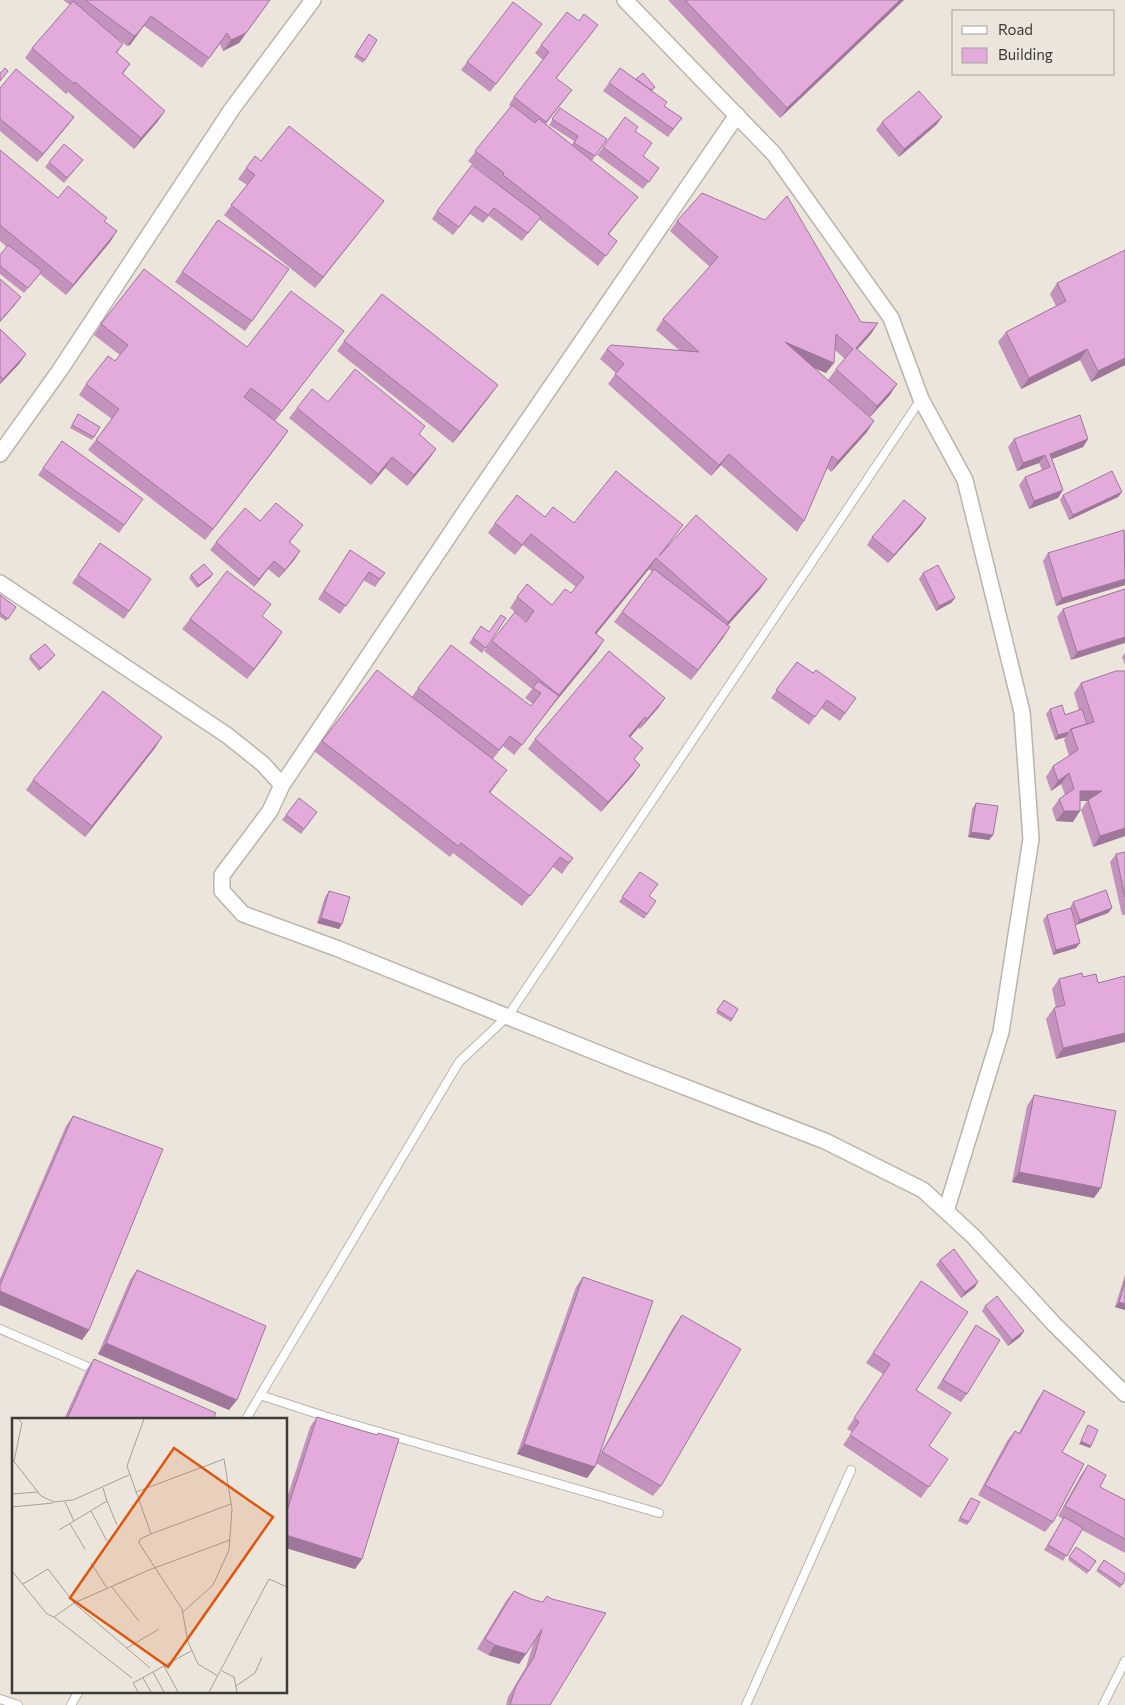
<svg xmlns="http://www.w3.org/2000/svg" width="1125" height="1705" viewBox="0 0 1125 1705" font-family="Commissioner,sans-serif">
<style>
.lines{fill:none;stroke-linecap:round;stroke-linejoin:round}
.service-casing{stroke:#bbb4ac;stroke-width:10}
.minor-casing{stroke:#bbb4ac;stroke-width:18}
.service{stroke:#fff;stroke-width:8}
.minor{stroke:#fff;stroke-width:15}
.wall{fill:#c392bd}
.shaded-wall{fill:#9f779a}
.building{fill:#e3aadc;stroke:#9f779a}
.inset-road{fill:none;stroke:#a5a19a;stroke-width:1}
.view{fill:#df570e;fill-opacity:0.15;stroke:#df570e;stroke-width:2.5}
.inset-edge{fill:none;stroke:#3c3a36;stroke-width:2.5}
</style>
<rect width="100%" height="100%" fill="#ebe5dc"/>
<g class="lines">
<defs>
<path id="service" d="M0 1329 97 1371
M260 1395 324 1416 659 1513
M246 1419 459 1062 508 1016 921 399
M0 1699 18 1705
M71 1705 79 1691
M746 1705 851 1470
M1103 1705 1125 1661"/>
<path id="minor" d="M625 0 774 154 891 318 921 399 965 480 1022 712 1031 839 1001 1032 946 1211
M0 454 60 370 232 109 313 0
M0 583 228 736 263 764 282 785 270 811 222 875V891L243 914 336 948 633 1067 825 1141 923 1190 973 1236 1055 1325 1125 1394
M282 785 467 509 737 115"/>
</defs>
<use href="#service" class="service-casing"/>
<use href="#minor" class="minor-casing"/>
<use href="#service" class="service"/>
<use href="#minor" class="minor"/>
</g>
<path class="wall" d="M63 0H270L239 43 223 51 220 44 202 68 144 26 130 45 127 46 117 38 123 44 117 53 130 64 123 74 158 121 134 149 68 92 66 94 25 58 32 48 70 5Z
M668 0H904L780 118Z
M536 32 490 92 461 70 467 62Z
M592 33 556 78 566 98 546 124 572 145 574 141 549 125 560 108 595 156 592 161 630 207 609 234 617 241 598 266 539 219 522 241 489 216 483 223 470 214 453 235 432 219 437 211 497 184 468 161 511 106 509 105 514 97 543 60 535 53 541 45Z
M369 34 377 40 363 63 354 57Z
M620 68 636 79 655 87 652 91 664 106 682 118 668 137 603 91Z
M0 88 74 117 68 125 37 162 0 131Z
M942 117 936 125 899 157 876 130 882 122Z
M635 131 643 156 659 168 643 189 597 155 603 147Z
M0 150 58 198 104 221 117 231 110 242 66 295 40 274 24 293 0 274V255L7 247 0 241Z
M83 160 64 183 45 167 49 162Z
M246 168 376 211 315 288 224 215 247 185 238 179Z
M218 220 289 269 245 331 175 282Z
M677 221 861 322 871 334 857 349 890 395 870 417 828 380 836 369 845 359 835 350 826 373 814 368 867 432 831 472 827 468 804 521 797 532 721 465 711 476 608 384 616 373 600 359 607 349 679 350 656 330 663 319 710 267 670 231Z
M1125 250V365L1091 382 1080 360 1021 389 998 342 1006 332 1056 306 1050 294 1057 283Z
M101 324 247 347 336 341 275 421 281 441 205 540 88 450 112 419 79 395 86 384 115 361 120 355 94 335Z
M0 329 26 354 19 364 0 384Z
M344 341 490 396 453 443 337 351Z
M328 402 419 435 436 449 429 459 407 486 385 468 371 485 289 418 297 408Z
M78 414 94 437 92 440 70 428Z
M1014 439H1088L1083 447 1052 459 1063 490 1058 498 1029 509 1019 485 1025 477 1042 470 1039 463 1017 471 1008 447Z
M62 441 143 499 119 533 38 475Z
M1122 492 1118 497 1069 520 1060 500 1063 495Z
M545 517 574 523 683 525 665 549 767 579 760 589 728 625 723 638 691 680 614 622 652 572 649 569 596 634 597 651 553 705 514 755 503 746 493 759 500 780 490 793 573 858 562 874 553 867 522 906 453 853 450 857 314 751 322 741 412 697 418 688 531 706 533 704 525 698 532 689 484 651 492 641 526 621 510 608 517 597 552 605 571 593 576 587 523 545 515 555 488 533 495 523Z
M926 518 921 526 888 563 867 545 872 537Z
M260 521 297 533 290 542 295 559 279 578 268 569 254 587 210 550 216 542Z
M1125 532V585L1056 606 1043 561 1048 553Z
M100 543 151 579 124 619 72 583Z
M350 550 385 573 375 587 363 580 340 614 318 599Z
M923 573 955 598 951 603 936 611 919 579Z
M191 575 211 577 197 588 189 578Z
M1125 589 1071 660 1057 617 1063 609Z
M0 595 16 607 6 621 0 617Z
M262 617 282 632 247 679 182 629 190 619Z
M506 618 482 653 469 643 481 626 489 632Z
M1125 653V665L1122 657Z
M30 656 53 658 39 671 29 659Z
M797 662 813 673 856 698 840 721 821 708 809 725 771 698Z
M1125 671V836L1093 847 1081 810 1087 801H1080L1073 822 1056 821 1052 809 1059 799 1065 795 1061 784 1051 791 1046 777 1053 766 1069 756 1064 740 1066 737 1055 740 1046 714 1050 709 1065 715 1079 710 1074 693 1081 683Z
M665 698 658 708 640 729 638 728 630 737 635 760 633 775 601 812 528 749 535 739Z
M155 748 85 837 26 790 33 780Z
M299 798 317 812 301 834 282 820Z
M976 803 993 835 989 840 968 837 972 809Z
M1125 852V915H1122L1110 862 1116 854Z
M640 872 649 896 656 901 644 919 619 902Z
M329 891 339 929 317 923 325 897Z
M1073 902 1112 908 1108 913 1076 925 1073 915 1076 948 1053 955 1043 920 1047 915 1070 908Z
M1125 976 1056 1059 1046 1019 1054 1008H1056L1052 989 1059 979 1083 977 1098 983Z
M724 1000 738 1009 731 1022 716 1013Z
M1034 1095 1094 1198 1012 1182 1027 1106Z
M73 1116 89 1330 82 1340 0 1305V1279L66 1126Z
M940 1260 975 1287 961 1298 936 1265Z
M137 1270 229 1410 98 1354 130 1280Z
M1125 1275V1310L1115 1307Z
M583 1277 600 1454 674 1326 682 1315 661 1486 653 1496 596 1463 595 1467 587 1478 517 1454 576 1287Z
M921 1281 916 1390 929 1446 948 1459 921 1498 843 1445 852 1432 847 1429 883 1374 866 1363Z
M985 1306 1024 1331 1020 1337 1008 1346 982 1311Z
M976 1325 967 1394 961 1402 937 1388Z
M94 1359 213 1419H64L87 1369Z
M1044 1390 1062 1452 1053 1522 1045 1532 978 1495 1007 1441 1015 1431 1019 1433 1037 1400Z
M317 1417 377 1435 378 1433 362 1559 355 1569 286 1548V1501L310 1427Z
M1088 1465 1100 1487 1125 1500V1553L1082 1530 1063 1561 1044 1550 1063 1519 1058 1516 1081 1475Z
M969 1500V1522L967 1525 958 1521Z
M1076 1547 1096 1561 1087 1574 1068 1560Z
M1104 1560 1125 1580 1120 1588 1096 1571Z
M514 1591 531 1599 543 1602 547 1596 550 1705H506L508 1697 526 1667 534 1641 519 1664 488 1655 477 1649 506 1601Z"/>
<path class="shaded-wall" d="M270 0 239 43 223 51 231 40Z
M900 0H904L780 118 787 108Z
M151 16 130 45 127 46 134 36Z
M598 25 592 33 550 86 556 78Z
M165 111 158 121 134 149 141 138Z
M74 117 68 125 37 162 43 154Z
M942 117 936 125 899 157 904 149Z
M638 197 630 207 601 244 608 234Z
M384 201 376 211 315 288 323 277Z
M117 231 110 242 66 295 73 285Z
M21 297 15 305 0 322V321Z
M878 323 871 334 849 359 856 348Z
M785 342 834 363 826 373 777 352Z
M1087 349 1080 360 1021 389 1029 378Z
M26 354 19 364 0 384V383L3 379Z
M1125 358V365L1091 382 1098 371Z
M897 384 890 395 870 417 877 406Z
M498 385 490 396 453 443 460 432Z
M874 421 867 432 831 472 838 461Z
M288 431 281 441 205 540 213 529Z
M1088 439 1083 447 1047 461 1050 454Z
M436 449 429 459 407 486 414 475Z
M729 454 721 465 711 476 719 465Z
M1045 455 1039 463 1017 471 1023 463Z
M392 457 385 468 371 485 378 474Z
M1063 490 1058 498 1029 509 1034 501Z
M1122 492 1118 497 1069 520 1073 515Z
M926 518 921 526 888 563 894 555Z
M300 551 295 559 279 578 285 570Z
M656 558 649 569 588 644 595 633Z
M274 561 268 569 254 587 259 579Z
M213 574 211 577 197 588 199 585Z
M767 579 760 589 721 633 728 622Z
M1125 579V585L1056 606 1062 598Z
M955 598 951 603 936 611 939 606Z
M730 627 723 638 691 680 698 670Z
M282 632 275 643 247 679 254 669Z
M1125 637V643L1071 660 1077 652Z
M604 640 597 651 551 707 514 755 559 695Z
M665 698 658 708 640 729 647 719Z
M645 717 638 728 622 747 629 736Z
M1069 732 1066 737 1055 740 1058 735Z
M162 737 155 748 85 837 92 826Z
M640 765 633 775 601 812 608 802Z
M1069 773 1061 784 1051 791 1058 781Z
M1080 791H1102L1087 801H1073Z
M1064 811H1080L1073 822 1056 821Z
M1125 828V836L1093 847 1100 836Z
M971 832 993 835 989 840 968 837Z
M1112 908 1108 913 1076 925 1080 920Z
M321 918 342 924 339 929 317 923Z
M1080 943 1076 948 1053 955 1056 950Z
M1125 1033V1042L1056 1059 1063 1048Z
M1019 1172 1101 1188 1094 1198 1012 1182Z
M978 1282 975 1287 961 1298 965 1292Z
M0 1291 89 1330 82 1340 0 1305Z
M1119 1302 1125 1304V1310L1115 1307Z
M1024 1331 1020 1337 1008 1346 1012 1340Z
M106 1343 237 1400 229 1410 98 1354Z
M1081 1441 1091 1446 1090 1448 1079 1444Z
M524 1444 595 1467 587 1478 517 1454Z
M286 1535 362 1559 355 1569 286 1548Z
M495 1645 526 1654 519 1664 488 1655Z"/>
<path class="building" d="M85 0H270L246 33 231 40 227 33 209 58 151 16 137 34 134 36Z
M685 0H900L787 108Z
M73 1 123 44 116 52 130 64 122 73 165 111 141 138 75 82 74 84 32 48Z
M513 2 542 24 496 84 467 62Z
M567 12 579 21 584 14 598 25 556 78 572 90 546 122 514 97 549 52 541 45Z
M369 34 377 40 365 60 356 54Z
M5 68 8 71 0 81V73Z
M620 68 667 102 664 106 682 118 673 129 609 83Z
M16 69 74 117 43 154 0 119V88Z
M643 73 655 87 651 90 636 79Z
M919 91 942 117 904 149 882 122Z
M512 105 535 123 539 119 638 197 608 234 617 241 606 256 503 175 504 173 475 151Z
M560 108 607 139 595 156 574 143 578 136 552 119Z
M625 117 638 127 635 131 652 143 643 156 659 168 649 182 603 147Z
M289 126 384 201 323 277 231 205 255 175 246 168 255 156 261 161Z
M64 144 83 160 67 178 49 162Z
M0 150 58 198 68 186 107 218 104 221 117 231 73 285 0 225Z
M472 165 541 217 528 233 494 208 488 215 475 206 459 227 437 211Z
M702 193 765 220 787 196 861 322 878 323 856 348 897 384 877 406 836 369 853 349 836 334 834 363 785 342 874 421 838 461 832 456 804 521 729 454 719 465 615 374 624 364 607 349 611 345 699 352 663 319 718 257 677 221Z
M218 220 289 269 252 321 182 272Z
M8 245 42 271 28 288 0 266V255Z
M1125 250V358L1098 371 1087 349 1029 378 1006 332 1066 301 1057 283Z
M144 269 247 347 291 291 344 331 282 411 251 388 244 397 288 431 213 529 96 440 119 409 86 384 108 356 115 361 128 345 101 324Z
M0 279 21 297 0 321Z
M382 294 498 385 460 432 344 341Z
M0 329 26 354 3 379 0 376Z
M355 369 425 426 419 434 436 449 414 475 392 457 378 474 297 408 312 389 328 402Z
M78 414 100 427 94 437 72 425Z
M1080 415 1088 439 1050 454 1063 490 1034 501 1025 477 1050 467 1045 455 1023 463 1014 439Z
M62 441 143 499 124 525 43 468Z
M616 471 683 525 659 556 696 515 767 579 728 622 656 558 595 633 604 640 559 695 492 641 515 612 526 622 534 611 517 597 527 584 552 605 565 589 571 593 584 577 531 534 522 545 495 523 517 495 545 517 553 507 574 523Z
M1112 471 1122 492 1073 515 1063 495Z
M904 500 926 518 894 555 872 537Z
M276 503 303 525 289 542 300 551 285 570 274 561 259 579 216 542 245 508 260 521Z
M1124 530 1125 579 1062 598 1048 553Z
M100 543 151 579 129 611 78 575Z
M350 550 385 573 380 579 369 572 346 606 324 591Z
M204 564 213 574 199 585 191 575Z
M938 565 955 598 939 606 923 573Z
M654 569 730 627 698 670 622 612Z
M227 571 271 604 262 616 282 632 254 669 190 619Z
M1125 589V637L1077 652 1063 609Z
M0 595 16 607 8 619 0 613Z
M501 615 506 618 486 648 473 638 481 626 489 632Z
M45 644 55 655 41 668 30 656Z
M451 645 531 706 541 693 533 688 538 681 559 696 522 745 510 736 499 750 418 688Z
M609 651 665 698 647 719 645 717 629 736 643 748 634 759 640 765 608 802 535 739Z
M797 662 813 673 816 670 856 698 845 713 827 700 815 717 776 690Z
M377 670 507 770 489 792 573 858 569 863 560 857 530 896 461 843 458 846 322 741Z
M1116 671H1125V828L1100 836 1088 800 1102 791H1080V811H1064L1059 799 1074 789 1069 773 1058 781 1053 766 1078 750 1071 729 1094 722 1081 683Z
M103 691 162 737 92 826 33 780Z
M1062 705 1065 715 1082 709 1087 724 1071 729 1069 732 1058 735 1050 709Z
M299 798 317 812 304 829 286 815Z
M976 803 998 806 993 835 971 832Z
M1125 852V897L1116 854Z
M640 872 658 884 649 896 656 901 647 914 622 897Z
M1106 890 1112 908 1080 920 1073 902Z
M329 891 350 897 342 924 321 918Z
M1071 908 1080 943 1056 950 1047 915Z
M1082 973 1083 977 1096 974 1098 983 1125 976V1033L1063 1048 1054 1008 1065 1005 1059 979Z
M724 1000 738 1009 732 1019 717 1010Z
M1034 1095 1116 1111 1101 1188 1019 1172Z
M73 1116 163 1149 89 1330 0 1291V1285Z
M954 1249 978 1282 965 1292 940 1260Z
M137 1270 266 1326 237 1400 106 1343Z
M583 1277 653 1301 595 1467 524 1444Z
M921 1281 968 1312 916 1390 951 1413 929 1446 948 1459 929 1487 850 1435 859 1422 854 1418 890 1364 873 1353Z
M1125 1281V1304L1119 1302Z
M997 1296 1024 1331 1012 1340 985 1306Z
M682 1315 741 1349 661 1486 602 1452Z
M976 1325 1000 1340 967 1394 943 1380Z
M94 1359 216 1413 213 1419H67Z
M1044 1390 1085 1412 1062 1452 1084 1464 1053 1522 985 1485 1015 1431 1020 1434Z
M317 1417 377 1435 378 1433 399 1439 362 1559 286 1535V1514Z
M1088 1425 1098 1430 1091 1446 1081 1441Z
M1088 1465 1106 1475 1100 1487 1125 1500V1539L1065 1506Z
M971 1498 980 1502 969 1522 960 1518Z
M1064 1517 1083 1528 1067 1556 1048 1545Z
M1076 1547 1096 1561 1089 1571 1069 1557Z
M1104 1560 1125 1574V1580L1122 1585 1098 1569Z
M514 1591 531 1599 543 1602 547 1596 552 1599 606 1613 550 1705H510L516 1686 534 1657 542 1629 526 1654 495 1645 485 1639Z"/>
<g transform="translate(12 1418)">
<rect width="275" height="275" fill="#ebe5dc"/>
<path class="inset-road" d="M132 1 115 48 138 113 139 116 128 121 127 125 170 191 176 224 186 246 206 258M0 41 29 78 42 84 61 82 117 57M2 43 10 5 6 1M124 74 212 41 220 91 217 132 201 167 171 194M0 76 26 74M95 83 105 107M53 84 62 103M0 89 41 85M79 93 95 123M58 106 73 131M47 112 95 83 91 70M139 116 219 86M79 145 95 170M0 153 35 196 42 199 62 185 137 152 218 122M11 166 36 151 62 185 138 250M99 168 127 203M42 199 120 260M115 230 147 211M152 248 166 274M210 253 222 259 225 274M141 254 152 274M131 260 139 274M224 268 243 255 250 239M126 274 121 265 179 233M197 274 257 161 275 169"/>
<path class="view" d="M162 30 261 99 156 249 58 180Z"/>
<rect width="275" height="275" class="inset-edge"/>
</g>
<rect x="952" y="10" width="162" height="65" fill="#ebe5dc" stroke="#a5a19a"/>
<rect x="962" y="26" width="25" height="8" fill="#ffffff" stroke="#a5a19a"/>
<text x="998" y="35" font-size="15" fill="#3c3a36">Road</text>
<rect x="962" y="48" width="25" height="15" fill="#e3aadc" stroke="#a5a19a"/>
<text x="998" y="60" font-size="15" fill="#3c3a36">Building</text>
</svg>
